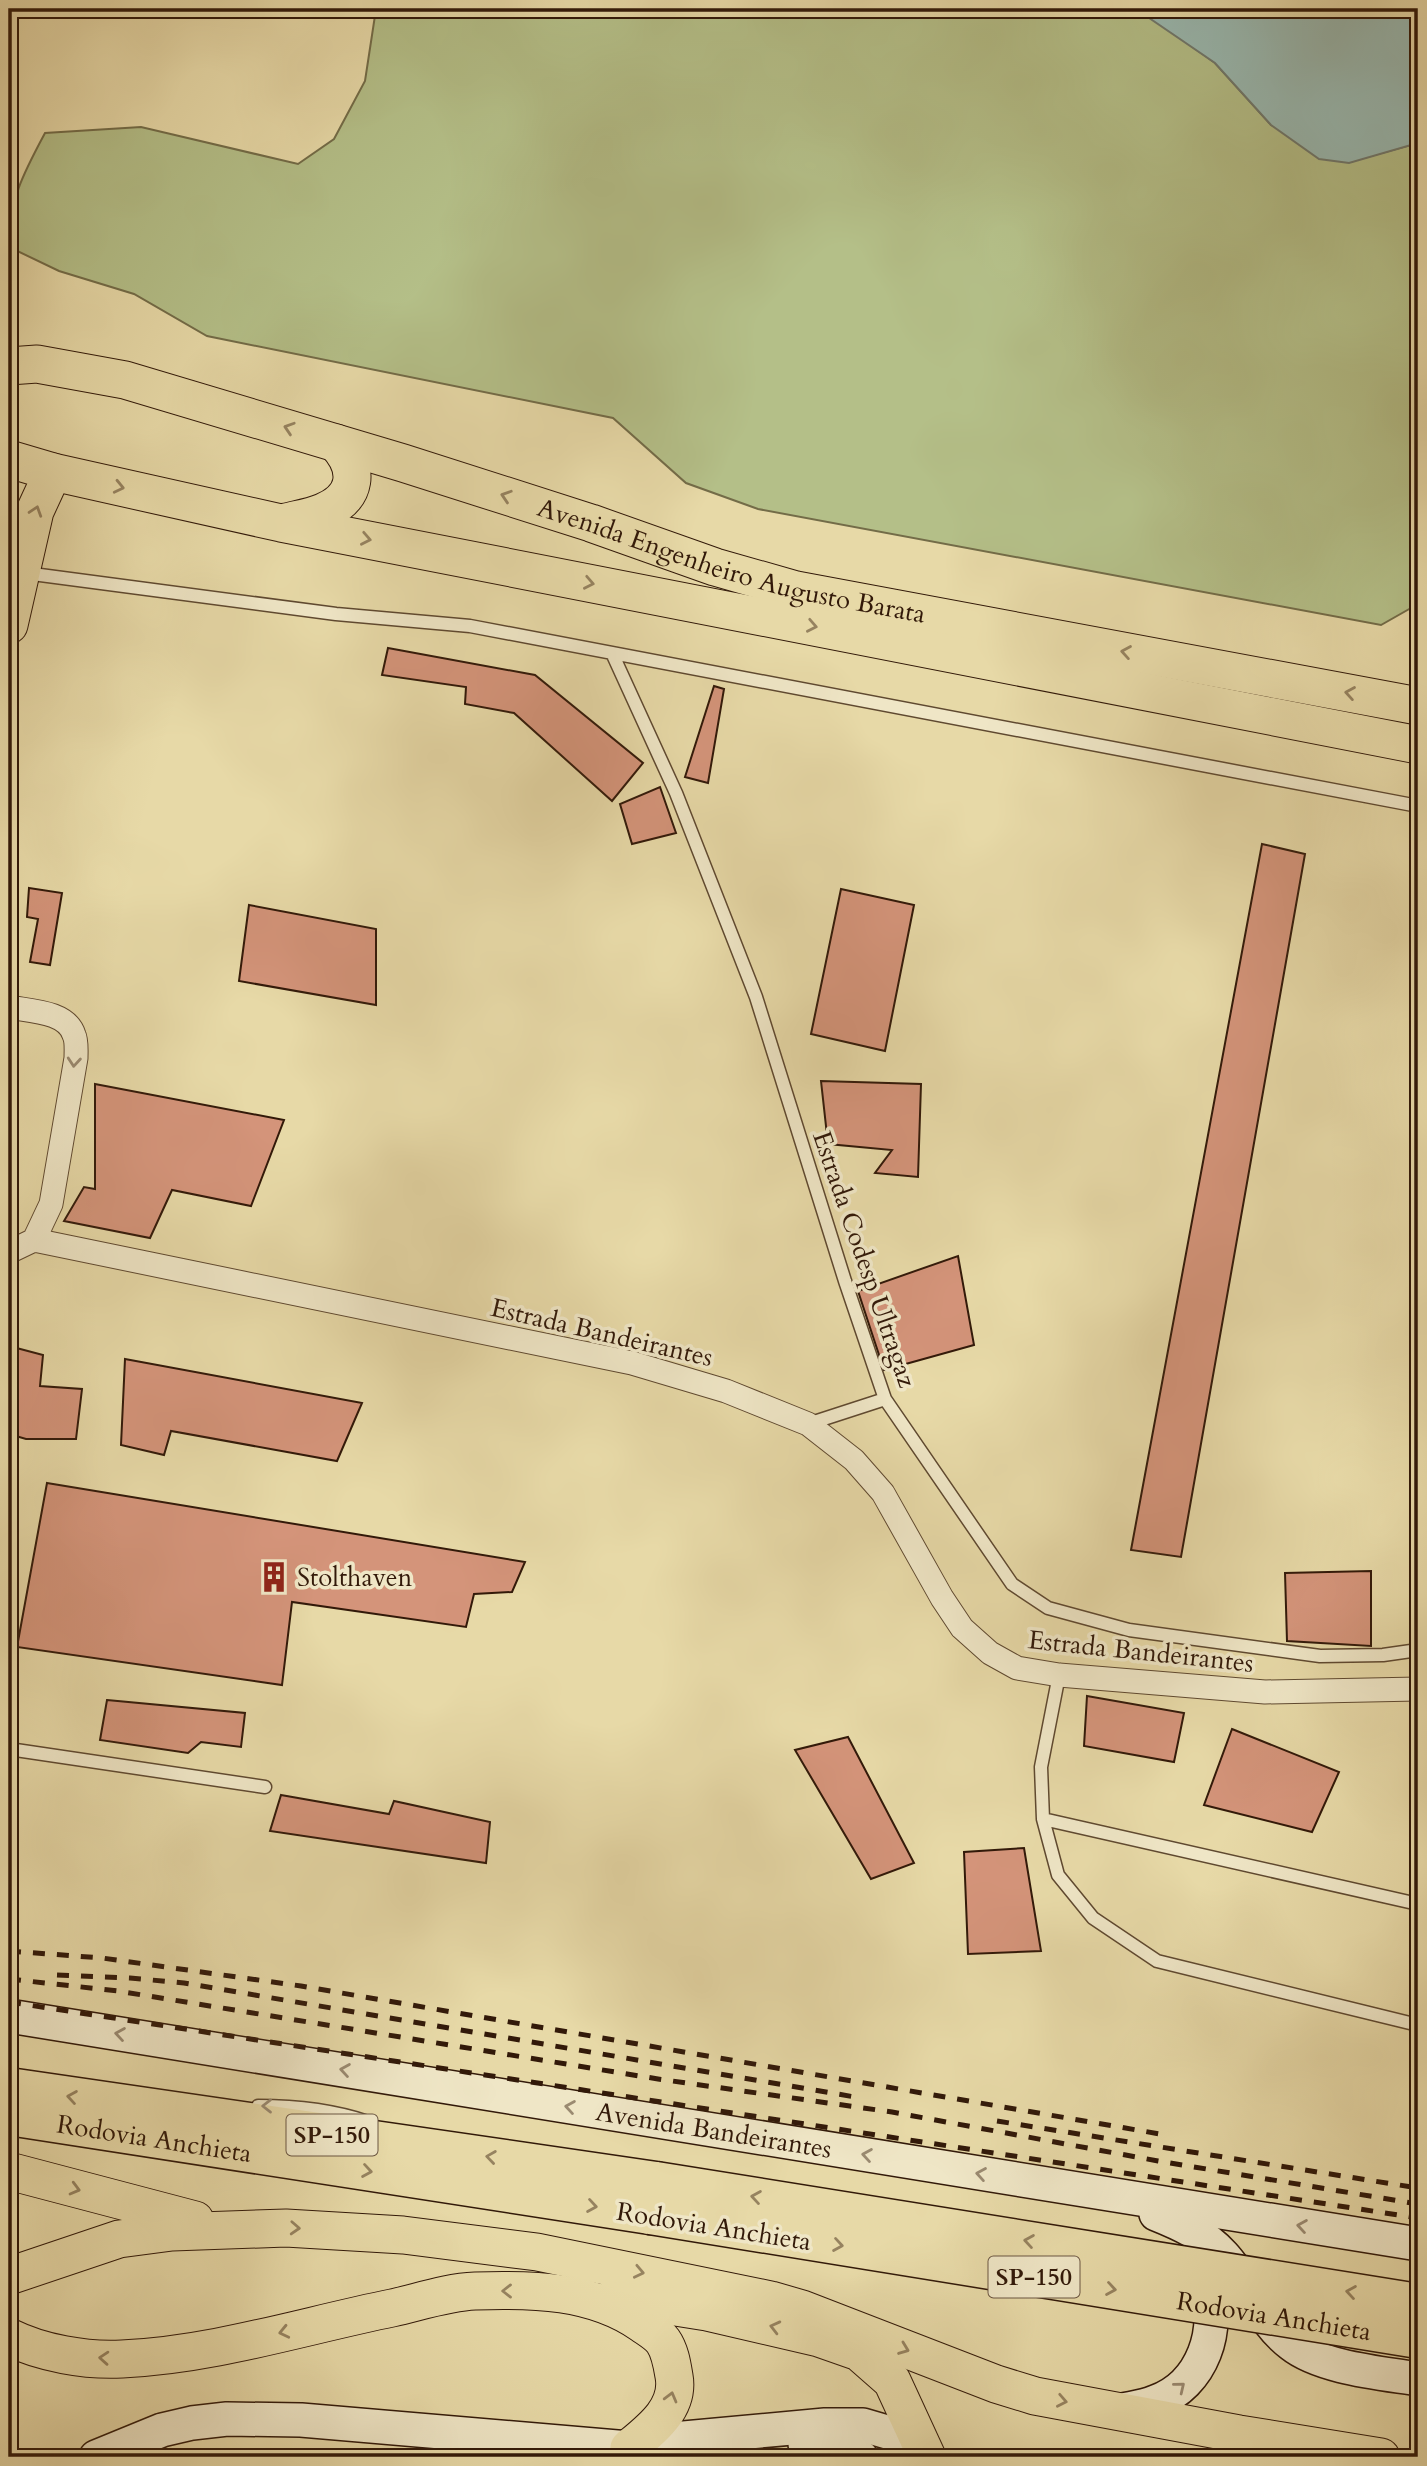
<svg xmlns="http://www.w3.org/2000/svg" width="1427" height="2466" viewBox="0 0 1427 2466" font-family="Cardo,serif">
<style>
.green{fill:#b4bf88;stroke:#736c48;stroke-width:2}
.water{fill:#99b9b1;stroke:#70796e;stroke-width:2}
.building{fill:#d4947a;stroke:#321909;stroke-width:2}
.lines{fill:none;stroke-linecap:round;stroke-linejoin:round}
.lane-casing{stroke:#5f4930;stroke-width:15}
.street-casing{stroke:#5f4930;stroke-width:25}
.secondary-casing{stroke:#321909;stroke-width:36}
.primary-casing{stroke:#321909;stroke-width:39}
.highway-casing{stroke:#321909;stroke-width:41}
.lane{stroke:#efe6c6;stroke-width:12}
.street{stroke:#efe6c6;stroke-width:23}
.secondary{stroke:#efe6c6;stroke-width:33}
.primary{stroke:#e7d9a7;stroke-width:37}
.highway{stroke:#e7d9a7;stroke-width:38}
.rail{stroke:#321909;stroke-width:5;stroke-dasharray:12 12;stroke-linecap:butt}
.highway-bridge-casing{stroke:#321909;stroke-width:41;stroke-linecap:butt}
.highway-bridge{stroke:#e7d9a7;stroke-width:38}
.oneway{stroke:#968360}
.oneway2{stroke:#9a8a71}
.labels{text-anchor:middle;stroke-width:7;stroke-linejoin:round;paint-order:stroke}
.shield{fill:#efe6c6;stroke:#6b5642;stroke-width:2}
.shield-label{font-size:24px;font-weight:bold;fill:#321909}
.street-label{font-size:26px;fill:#321909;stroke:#efe6c6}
.poi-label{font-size:26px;fill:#321909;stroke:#efe6c6;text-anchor:start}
</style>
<rect width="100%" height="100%" fill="#e7d9a7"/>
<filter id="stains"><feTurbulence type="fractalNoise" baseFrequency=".00286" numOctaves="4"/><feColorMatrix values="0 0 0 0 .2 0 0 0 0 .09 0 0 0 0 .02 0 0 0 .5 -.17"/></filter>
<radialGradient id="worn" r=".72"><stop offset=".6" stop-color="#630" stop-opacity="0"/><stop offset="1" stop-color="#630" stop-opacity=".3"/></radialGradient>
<path class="green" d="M376 9H1140L1215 63 1271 125 1349 162 1418 143V604L1381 625 758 509 686 483 613 418 207 336 134 294 59 271 9 247C9 200 23 174 45 133L141 127 298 164 334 139 365 81Z"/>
<path class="water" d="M1136 9H1418V143L1349 163 1319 159 1271 125 1215 63Z"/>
<path class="building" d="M388 648 535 675 643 763 612 801 514 713 465 704 466 687 382 675Z
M714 686 724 689 708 783 685 777Z
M660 787 676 833 632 844 620 804Z
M1262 844 1305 854 1181 1557 1131 1550Z
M29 888 62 893 50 965 30 962 38 919 27 917Z
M841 889 914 905 885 1051 811 1034Z
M249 905 376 929V1005L239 981Z
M821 1081 921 1084 918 1177 875 1173 892 1150 828 1144Z
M95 1084 284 1120 251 1206 172 1190 150 1238 64 1221 84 1187 95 1189Z
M958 1256 974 1345 884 1370 858 1291Z
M9 1346 43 1355 40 1386 82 1389 76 1439H26L9 1434Z
M125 1359 362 1403 337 1461 171 1431 164 1455 121 1445Z
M47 1483 525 1562 512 1592 474 1594 466 1627 292 1602 282 1685 17 1647Z
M1371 1571V1646L1287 1641 1285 1573Z
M1087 1696 1184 1713 1174 1762 1084 1746Z
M107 1700 245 1713 241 1747 201 1742 188 1753 100 1740Z
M1232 1729 1339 1772 1312 1832 1204 1805Z
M848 1737 914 1863 871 1879 795 1750Z
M281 1795 389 1814 394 1801 490 1822 486 1863 270 1831Z
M1024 1848 1041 1951 968 1954 964 1852Z"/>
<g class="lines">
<defs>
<path id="lane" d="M25 573 336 614 470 626 1418 806
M612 653 676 793 756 997 845 1281 885 1399 1012 1584 1048 1608 1129 1630 1320 1656 1383 1655 1418 1650
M808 1424 885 1399
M1059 1675 1041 1767 1043 1819 1418 1904
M9 1749 265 1787
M1043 1819 1058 1875 1093 1918 1157 1961 1418 2025
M258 2106C295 2106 333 2110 368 2122"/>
<path id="street" d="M9 1007C29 1011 67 1011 74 1035 77 1041 76 1051 76 1058L51 1204 34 1240 9 1252
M34 1240 632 1363 726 1391 808 1424 854 1460 883 1493 942 1598 962 1628 990 1653 1017 1668 1059 1675 1265 1692 1418 1689"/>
<g id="secondary">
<path id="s1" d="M9 2016 1418 2244"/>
<path d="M1156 2214C1181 2224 1205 2235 1223 2255 1248 2282 1261 2321 1291 2344 1321 2368 1381 2373 1418 2379"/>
<path d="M1118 2411C1130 2408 1144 2407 1155 2402 1203 2385 1222 2328 1205 2283"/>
<path d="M805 2444H840L861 2457"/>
<path d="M638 2446 673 2439 825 2425H863L921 2442"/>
<path d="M96 2457 162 2430 192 2423 227 2419 301 2420 629 2448 668 2457"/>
</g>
<g id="primary">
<path id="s2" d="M9 366 37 364 125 380 403 463 591 523 715 567 796 590 1418 706"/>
<path d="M9 459 53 472 281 523 1418 745"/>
<path d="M286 522C298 519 311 517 323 512 358 497 360 469 336 443"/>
<path d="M9 625 35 511 53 472"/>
<path d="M9 2171 195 2220"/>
<path d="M9 2276 119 2239 172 2232 286 2228 403 2235 537 2252 771 2300 802 2309 996 2384 1035 2396 1239 2434 1381 2457"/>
<path d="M609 2301 644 2302 707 2312 819 2338 859 2352 892 2381 927 2457"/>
<path d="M9 2337C41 2353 86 2361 122 2359 213 2355 303 2326 392 2308 419 2302 448 2292 475 2291 533 2289 593 2290 642 2324 649 2329 658 2334 663 2341 670 2351 672 2364 674 2376 680 2408 651 2430 629 2448"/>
</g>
<g id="highway">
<path d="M9 2087 656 2181"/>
<path id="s3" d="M9 2116 650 2215"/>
</g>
</defs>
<use href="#lane" class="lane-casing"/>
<use href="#street" class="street-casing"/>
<use href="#secondary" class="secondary-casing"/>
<use href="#primary" class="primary-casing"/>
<use href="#highway" class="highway-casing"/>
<use href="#lane" class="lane"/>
<use href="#street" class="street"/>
<use href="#secondary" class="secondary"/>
<use href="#primary" class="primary"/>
<use href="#highway" class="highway"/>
<path class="rail" d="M9 1951 102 1958 301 1986 1160 2134
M57 1975 130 1978 184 1983 855 2097
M9 1979 118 1991 658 2079 892 2112 1158 2161 1418 2204
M9 2002 1418 2218
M997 2121 1418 2188"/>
<defs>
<g id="highway-bridge">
<path d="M656 2181 1418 2303"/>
<path id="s4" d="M650 2215 1418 2339"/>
</g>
</defs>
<use href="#highway-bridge" class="highway-bridge-casing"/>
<use href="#highway-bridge" class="highway-bridge"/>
</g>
<defs><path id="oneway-chevron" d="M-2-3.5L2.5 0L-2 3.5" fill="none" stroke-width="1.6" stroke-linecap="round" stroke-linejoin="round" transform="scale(1.75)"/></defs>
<g class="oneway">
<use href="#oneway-chevron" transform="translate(289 428) rotate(-162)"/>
<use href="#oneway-chevron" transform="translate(119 487) rotate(13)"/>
<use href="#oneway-chevron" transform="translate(506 496) rotate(-162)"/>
<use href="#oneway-chevron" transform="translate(36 511) rotate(-72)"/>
<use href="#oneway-chevron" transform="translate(366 539) rotate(11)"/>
<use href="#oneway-chevron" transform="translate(589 583) rotate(11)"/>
<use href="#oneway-chevron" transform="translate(812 626) rotate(11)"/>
<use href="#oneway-chevron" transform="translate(1126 652) rotate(-170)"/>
<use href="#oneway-chevron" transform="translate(1350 693) rotate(-170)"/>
<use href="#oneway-chevron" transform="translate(72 2097) rotate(-171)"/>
<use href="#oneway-chevron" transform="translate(491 2157) rotate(-172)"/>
<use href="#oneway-chevron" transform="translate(367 2171) rotate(9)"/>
<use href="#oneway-chevron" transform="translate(75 2189) rotate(15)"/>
<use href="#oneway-chevron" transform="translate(756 2197) rotate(-171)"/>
<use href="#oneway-chevron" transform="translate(592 2206) rotate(9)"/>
<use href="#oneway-chevron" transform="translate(295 2228) rotate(3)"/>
<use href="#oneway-chevron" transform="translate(1029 2241) rotate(-171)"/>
<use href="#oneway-chevron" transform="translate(838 2245) rotate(9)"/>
<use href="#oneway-chevron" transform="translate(639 2272) rotate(12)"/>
<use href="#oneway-chevron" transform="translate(1111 2289) rotate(9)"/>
<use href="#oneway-chevron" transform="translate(507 2291) rotate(-180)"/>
<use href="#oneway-chevron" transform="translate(1351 2292) rotate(-171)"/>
<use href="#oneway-chevron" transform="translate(775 2327) rotate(-166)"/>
<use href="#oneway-chevron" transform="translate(284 2332) rotate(167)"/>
<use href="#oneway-chevron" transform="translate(904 2349) rotate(21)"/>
<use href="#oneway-chevron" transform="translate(104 2358) rotate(-176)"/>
<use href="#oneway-chevron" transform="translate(671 2397) rotate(-75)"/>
<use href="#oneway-chevron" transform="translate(1062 2401) rotate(11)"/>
</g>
<g class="oneway2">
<use href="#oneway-chevron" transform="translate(74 1062) rotate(95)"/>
<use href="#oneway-chevron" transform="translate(120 2034) rotate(-171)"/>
<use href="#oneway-chevron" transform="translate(345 2070) rotate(-171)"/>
<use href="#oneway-chevron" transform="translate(267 2106) rotate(-180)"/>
<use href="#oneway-chevron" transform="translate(570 2107) rotate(-171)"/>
<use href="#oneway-chevron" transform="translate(867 2155) rotate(-171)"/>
<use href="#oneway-chevron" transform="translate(981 2174) rotate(-170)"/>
<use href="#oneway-chevron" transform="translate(1302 2226) rotate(-171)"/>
<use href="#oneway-chevron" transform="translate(1180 2387) rotate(-39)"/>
</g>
<defs>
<symbol id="building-bare" viewBox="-9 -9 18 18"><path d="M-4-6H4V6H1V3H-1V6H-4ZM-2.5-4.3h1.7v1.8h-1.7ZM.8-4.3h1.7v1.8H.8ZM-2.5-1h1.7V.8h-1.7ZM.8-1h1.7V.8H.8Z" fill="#8f2418" stroke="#efe6c6" stroke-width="2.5" paint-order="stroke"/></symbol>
</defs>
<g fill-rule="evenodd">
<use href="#building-bare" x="252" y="1555" width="44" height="44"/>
</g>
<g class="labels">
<g class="shield">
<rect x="286.5" y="2114.5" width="91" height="41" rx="5"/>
<rect x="988.5" y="2256.5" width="91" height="41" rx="5"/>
</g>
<g class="shield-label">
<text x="332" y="2143">SP-150</text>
<text x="1034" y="2285">SP-150</text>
</g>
<g class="street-label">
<text dy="9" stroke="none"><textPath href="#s2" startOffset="751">Avenida Engenheiro Augusto Barata</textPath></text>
<text transform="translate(865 1259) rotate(71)" y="9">Estrada Codesp Ultragaz</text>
<text transform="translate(602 1332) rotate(13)" y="9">Estrada Bandeirantes</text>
<text transform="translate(1141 1651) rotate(6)" y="9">Estrada Bandeirantes</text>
<text dy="9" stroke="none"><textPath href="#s1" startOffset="714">Avenida Bandeirantes</textPath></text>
<text dy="9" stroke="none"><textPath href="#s3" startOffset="147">Rodovia Anchieta</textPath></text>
<text transform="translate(714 2226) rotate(9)" y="9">Rodovia Anchieta</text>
<text dy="9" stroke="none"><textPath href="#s4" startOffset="632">Rodovia Anchieta</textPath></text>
</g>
<g class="poi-label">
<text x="297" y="1586">Stolthaven</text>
</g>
</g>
<rect width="1427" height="2466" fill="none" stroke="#e7d9a7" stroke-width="35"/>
<rect x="10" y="10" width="1406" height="2445" fill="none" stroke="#321909" stroke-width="3.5"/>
<rect x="18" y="18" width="1392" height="2431" fill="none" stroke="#321909" stroke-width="2"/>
<rect width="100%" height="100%" filter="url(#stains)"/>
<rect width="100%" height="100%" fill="url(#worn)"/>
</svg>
